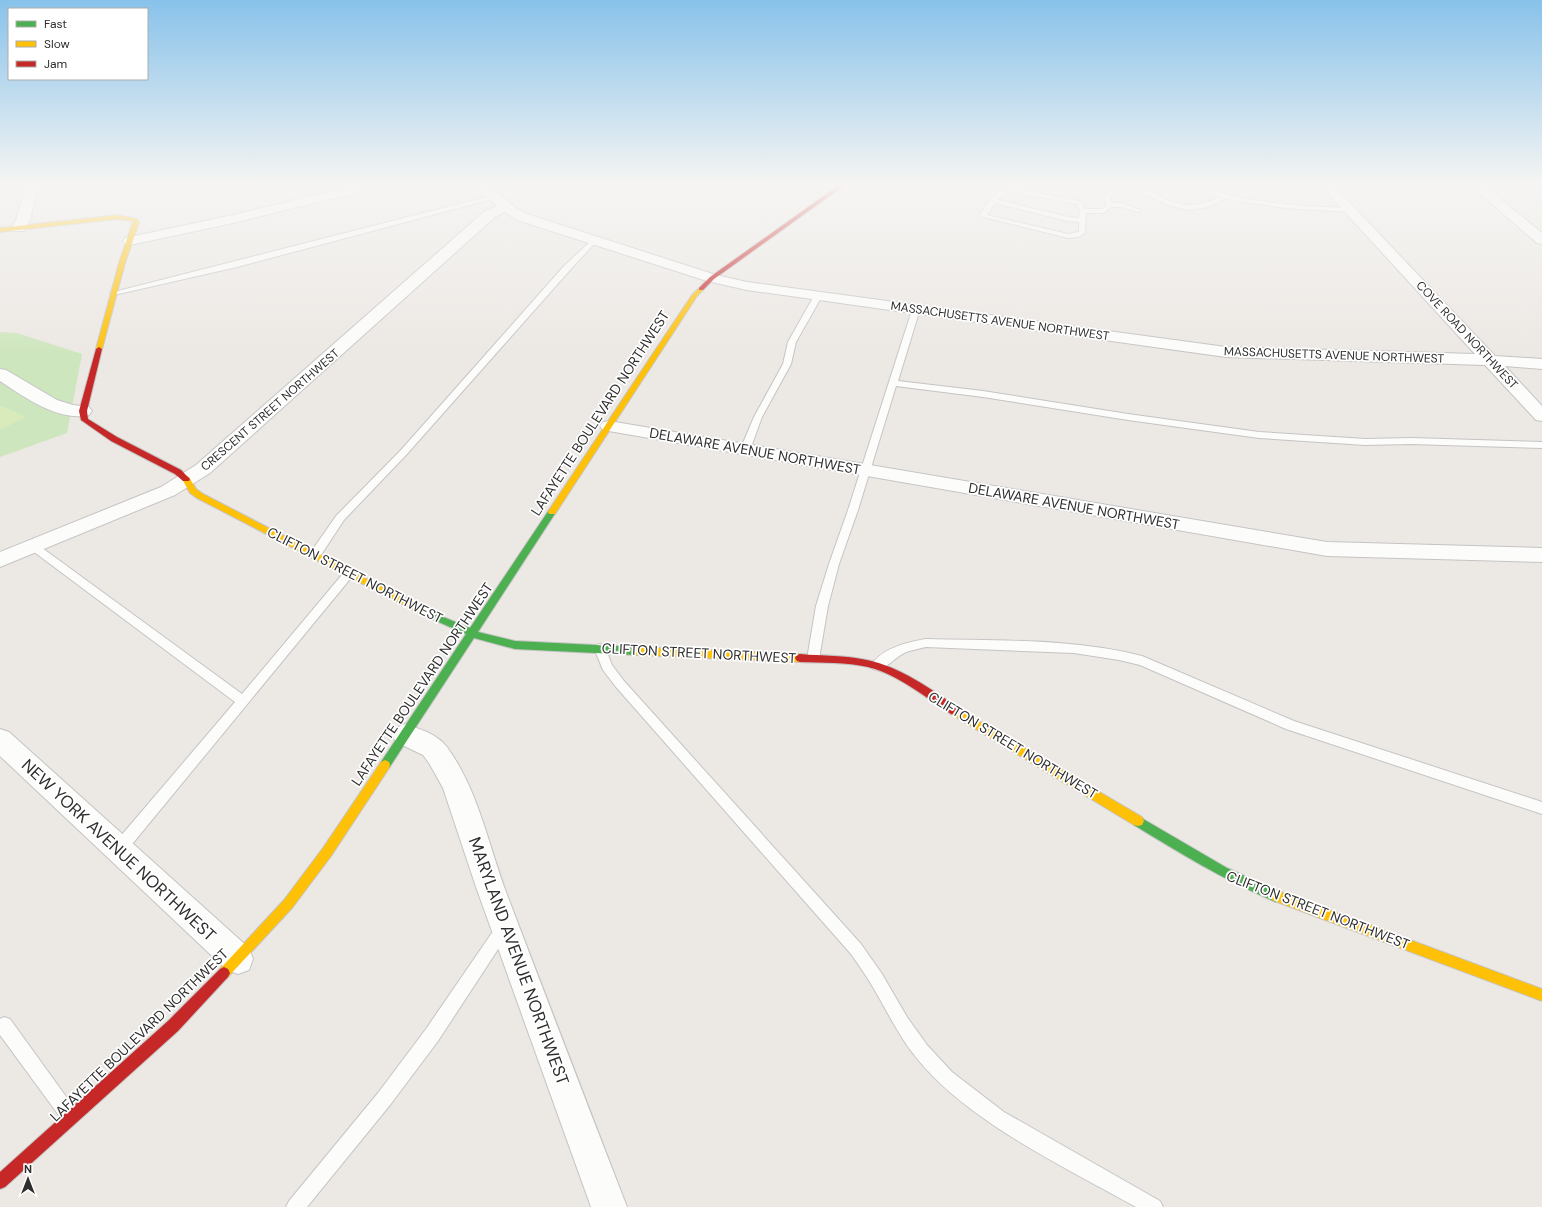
<svg xmlns="http://www.w3.org/2000/svg" width="1542" height="1207" viewBox="0 0 1542 1207" font-family="'DM Sans',sans-serif">
<style>
.green{fill:#cee6be}
.pitch{fill:#d9eabb}
.lines{fill:none;stroke-linecap:round;stroke-linejoin:round}
.lane-casing{stroke:#c5c4c5;stroke-width:2}
.street-casing{stroke:#c5c4c5;stroke-width:2}
.fast-casing{stroke:#c5c4c5;stroke-width:2}
.slow-casing{stroke:#c5c4c5;stroke-width:2}
.jam-casing{stroke:#c5c4c5;stroke-width:2}
.lane{fill:#fcfcfb;fill-rule:evenodd}
.street{fill:#fcfcfb;fill-rule:evenodd}
.fast{fill:#4caf50;fill-rule:evenodd}
.slow{fill:#ffc107;fill-rule:evenodd}
.jam{fill:#c62828;fill-rule:evenodd}
.labels{text-anchor:middle;stroke-width:3.5;stroke-linejoin:round;paint-order:stroke}
.far-street-label{font-size:12px;fill:#2e2e2e;stroke:#fff}
.street-label{font-size:14px;fill:#2e2e2e;stroke:#fff}
.near-street-label{font-size:17px;fill:#2e2e2e;stroke:#fff}
</style>
<rect width="100%" height="100%" fill="#ece8e4"/>
<path class="green" d="M0 332 17 333 82 354 67 433 0 457Z"/>
<path class="pitch" d="M3 406 25 417 0 430V407Z"/>
<g class="lines">
<defs>
<path id="lane" d="M1135 185C1142 184 1144 188 1151 192 1176 206 1193 210 1219 197L1180 185C1199 185 1226 196 1246 199 1280 205 1315 207 1350 208L1353 210 1350 212 1286 208 1225 199 1208 207 1188 210 1168 205 1137 189 1114 193 1110 197 1112 203H1122L1140 210V212L1121 207H1111L1104 213H1086L1085 233 1078 237 1068 238 980 216C981 210 996 191 1002 189 1005 188 1009 188 1012 188L1079 201 1081 202 1085 209H1102L1106 205 1104 196 1110 191ZM1012 192 1077 204 1080 211 1079 218 1068 217 998 200 1005 193ZM995 203 1068 221 1079 222V232L1068 234 987 215Z
M494 195 497 197 496 198 237 267 114 295 110 293Z
M593 239 598 240 570 270 407 454 344 520 319 558H311L310 555 311 552 336 516 401 450 564 266Z
M815 294 822 296 796 342 791 364 762 417 750 450 748 452H742L740 450 754 417 783 364 788 342Z
M913 307 920 309 898 381 983 391 1128 414 1259 432 1365 439 1411 438 1542 442V448L1411 444 1365 445 1259 438 1128 420 983 397 896 386 858 510 839 564 828 606 819 659 817 662H809L807 659 816 606 829 564 848 510Z
M34 542 242 694 346 570H354L355 573 124 854 119 855 114 854 112 849 114 844 235 702 30 549 29 546Z
M926 639C998 641 1072 638 1142 656L1294 721 1542 802V814L1286 729 1140 665 1119 660 1074 653 926 647C918 649 911 650 904 653 894 658 883 673 873 669L871 666C881 648 908 642 926 639Z
M600 644 604 645 612 665 624 681 861 944 882 974 907 1017 927 1045 952 1072 1004 1112 1160 1201 1163 1207H1136C1065 1167 966 1121 915 1056 897 1034 886 1008 871 984 865 974 858 964 851 954L616 687 603 670 594 648 596 645Z
M503 922 508 924 510 929 508 934 438 1041 390 1105 307 1207H286L289 1201 378 1093 426 1029 498 924Z
M4 1017 10 1019 75 1109 77 1115 75 1121 69 1123 63 1121 0 1035V1019Z"/>
<path id="street" d="M26 185H38L30 220 24 231H14L12 228 16 220Z
M357 185H377L375 188 233 223 130 245 125 244 123 241 125 238 130 237 233 215Z
M474 185H487L517 209 527 214 716 275 747 282 1226 347 1475 354 1320 185H1333L1495 356 1542 359V369L1505 366 1542 406V421L1536 420 1485 365 1226 357 747 290 707 281 517 220 505 212 495 217 210 473 175 495 0 567V552L161 487 196 465 485 211 497 206Z
M1470 185H1483L1542 233V244L1537 243Z
M0 369 6 370 57 400 73 405 89 407 92 411 89 415C59 422 24 397 0 381Z
M609 421 1327 542 1542 548V562L1327 556 603 430 600 426 603 422Z
M405 724C420 729 437 734 447 747 478 790 488 843 506 892 546 997 586 1102 627 1207H591L476 887 443 788 429 763 423 755 396 742 392 735 396 728Z
M0 729 9 732 249 948 253 959 249 970 238 974 227 970 0 756Z"/>
<path id="fast" d="M552 509 556 512 478 632 515 641 636 647 639 648 641 651 639 654 636 655 515 649 474 638 389 768 385 770 381 768 380 765 381 762 466 634 425 616 423 614 425 612H431L470 628 549 510Z
M1138 816 1227 868 1280 892 1282 896 1280 900 1276 902C1225 881 1180 853 1134 825L1132 821 1134 817Z"/>
<path id="slow" d="M118 215 137 219 139 223 125 263 102 349 99 351 96 349 119 263 133 221 118 219 0 232V228Z
M699 288 704 289 697 296 555 514H549L548 512 549 510 692 295Z
M186 476 189 477 196 489 203 494 431 612 433 614 431 616H425L197 498 190 493 182 479Z
M636 647 800 654 803 655 805 658 803 661 800 662 636 655 633 654 631 651 633 648Z
M955 707 1142 817 1144 821 1142 825 1138 826 1134 825 951 714 950 711 951 708Z
M385 760 389 762 390 765 389 768 331 856 292 908 228 977 224 979 220 977 218 973 220 969 284 900 323 848 381 762Z
M1276 890 1542 989V1001L1272 900 1270 896 1272 892Z"/>
<path id="jam" d="M839 185H845L714 279 703 290H699V288L710 277Z
M99 347 102 349 87 411 88 419 117 437 181 470 190 479 189 481H183L175 474 111 441 81 420 79 411 96 349Z
M800 654C822 656 845 655 867 660 901 667 930 689 959 708L960 711 959 714 955 715 951 714C925 697 899 675 868 667 846 662 823 663 800 662L797 661 795 658 797 655Z
M224 967 228 969 230 973 228 977 178 1031 5 1187 0 1189V1172L168 1021 220 969Z"/>
</defs>
<use href="#lane" class="lane-casing"/>
<use href="#street" class="street-casing"/>
<use href="#fast" class="fast-casing"/>
<use href="#slow" class="slow-casing"/>
<use href="#jam" class="jam-casing"/>
<use href="#lane" class="lane"/>
<use href="#street" class="street"/>
<use href="#fast" class="fast"/>
<use href="#slow" class="slow"/>
<use href="#jam" class="jam"/>
</g>
<linearGradient id="sky" x2="0" y2="1"><stop stop-color="#88c2ea"/><stop offset="0.52" stop-color="#f6f5f3"/><stop offset="1" stop-color="#f6f5f3" stop-opacity="0"/></linearGradient>
<rect width="1542" height="354" fill="url(#sky)"/>
<g class="labels">
<g class="far-street-label">
<text transform="translate(1000 321) rotate(8)" y="4">MASSACHUSETTS AVENUE NORTHWEST</text>
<text transform="translate(1467 335) rotate(47)" y="4">COVE ROAD NORTHWEST</text>
<text transform="translate(1334 355) rotate(2)" y="4">MASSACHUSETTS AVENUE NORTHWEST</text>
<text transform="translate(270 410) rotate(-41)" y="4">CRESCENT STREET NORTHWEST</text>
</g>
<g class="street-label">
<text transform="translate(600 413) rotate(-57)" y="5">LAFAYETTE BOULEVARD NORTHWEST</text>
<text transform="translate(755 451) rotate(10)" y="5">DELAWARE AVENUE NORTHWEST</text>
<text transform="translate(1074 506) rotate(10)" y="5">DELAWARE AVENUE NORTHWEST</text>
<text transform="translate(355 575) rotate(27)" y="5">CLIFTON STREET NORTHWEST</text>
<text transform="translate(699 653) rotate(3)" y="5">CLIFTON STREET NORTHWEST</text>
<text transform="translate(422 684) rotate(-56)" y="5">LAFAYETTE BOULEVARD NORTHWEST</text>
<text transform="translate(1013 745) rotate(31)" y="5">CLIFTON STREET NORTHWEST</text>
<text transform="translate(1318 910) rotate(21)" y="5">CLIFTON STREET NORTHWEST</text>
<text transform="translate(139 1035) rotate(-44)" y="5">LAFAYETTE BOULEVARD NORTHWEST</text>
</g>
<g class="near-street-label">
<text transform="translate(119 850) rotate(43)" y="6">NEW YORK AVENUE NORTHWEST</text>
<text transform="translate(519 961) rotate(70)" y="6">MARYLAND AVENUE NORTHWEST</text>
</g>
</g>
<rect x="8" y="8" width="140" height="72" fill="#ffffff" stroke="#ababab"/>
<rect x="16" y="21" width="20" height="6" fill="#4caf50" stroke="#ababab"/>
<text x="44" y="28" font-size="12" fill="#2e2e2e">Fast</text>
<rect x="16" y="41" width="20" height="6" fill="#ffc107" stroke="#ababab"/>
<text x="44" y="48" font-size="12" fill="#2e2e2e">Slow</text>
<rect x="16" y="61" width="20" height="6" fill="#c62828" stroke="#ababab"/>
<text x="44" y="68" font-size="12" fill="#2e2e2e">Jam</text>
<g transform="translate(28 1179)" stroke="#ffffff" stroke-width="3" paint-order="stroke">
<path d="M0-3L7 15L0 10L-7 15Z" fill="#2e2e2e"/>
<text y="-6" font-size="11" font-weight="bold" text-anchor="middle" fill="#2e2e2e">N</text>
</g>
</svg>
